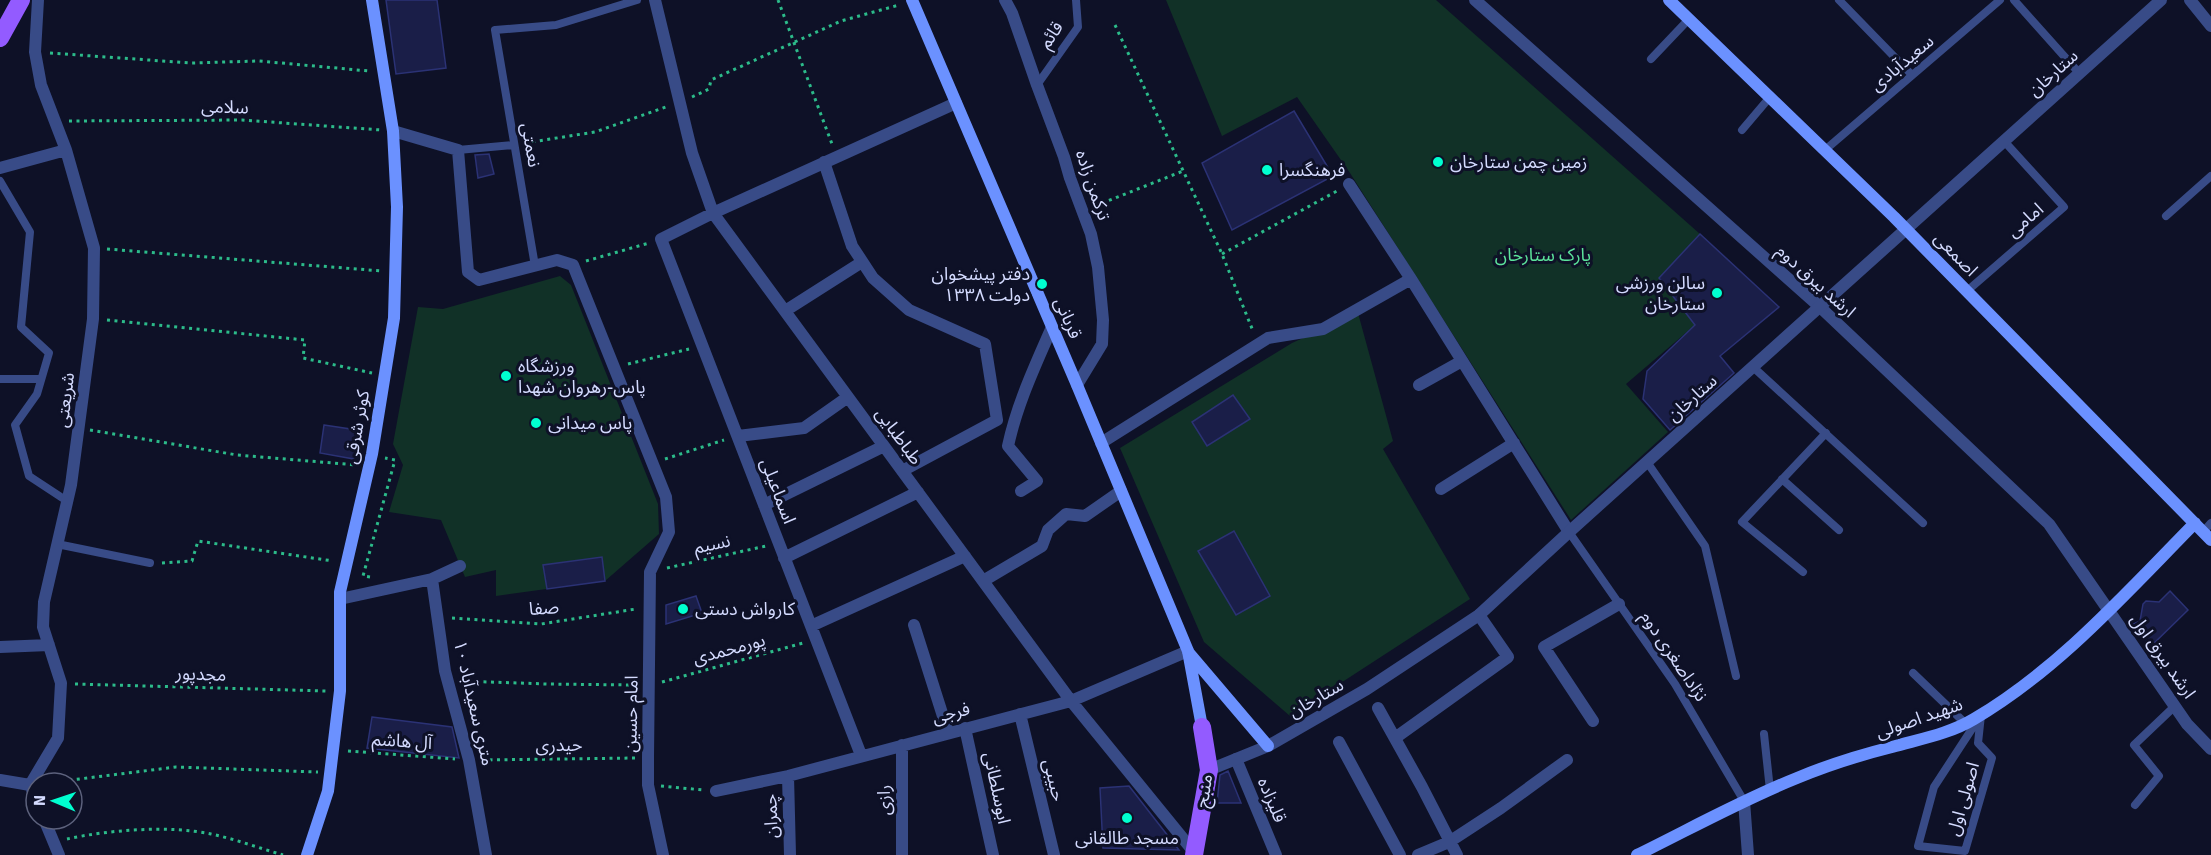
<svg xmlns="http://www.w3.org/2000/svg" width="2211" height="855" viewBox="0 0 2211 855" font-family="Signika,'Noto Sans Arabic',sans-serif">
<style>
.green{fill:#113127}
.building{fill:#1a1e48;stroke:#2b3275;stroke-width:1.5}
.lines{fill:none;stroke-linecap:round;stroke-linejoin:round}
.path{stroke:#2cbb8a;stroke-width:3;stroke-dasharray:3 4.5;stroke-linecap:butt}
.service{stroke:#384b87;stroke-width:8}
.minor{stroke:#384b87;stroke-width:12}
.tertiary{stroke:#384b87;stroke-width:12}
.secondary{stroke:#6b91ff;stroke-width:12}
.primary{stroke:#935bff;stroke-width:18}
.poi-dot{fill:#00ffd0;stroke:#0e1127;stroke-width:2}
.labels{text-anchor:middle;stroke-width:6;stroke-linejoin:round;paint-order:stroke}
.street-label{font-size:18px;fill:#d4dbff;stroke:#0e1127}
.poi-label{font-size:18px;fill:#d4dbff;stroke:#0e1127;text-anchor:start}
.park-label{font-size:18px;fill:#5ce39b;stroke:#0e1127}
</style>
<rect width="100%" height="100%" fill="#0e1127"/>
<path class="green" d="M1166 0H1436L1700 234 1659 278 1695 325 1626 384 1668 432 1571 520 1350 173 1297 97 1222 136Z
M560 276 571 285 658 504 659 534 605 581 496 596V570L465 577 441 520 389 512 403 465 393 444 418 307 443 309Z
M1358 313 1393 441 1383 449 1470 599 1290 716 1204 642 1120 448 1292 343Z"/>
<path class="building" d="M386 0H437L446 68 396 74Z
M1294 111 1333 176 1232 230 1202 163Z
M489 154 494 174 478 178 475 155Z
M1700 234 1779 307 1720 356 1734 373 1670 430 1643 399 1647 371 1695 325 1659 278Z
M1233 395 1250 419 1207 446 1192 422Z
M324 425 357 430 354 459 320 453Z
M1234 531 1270 596 1236 615 1198 551Z
M602 557 605 581 547 589 543 565Z
M2170 591 2188 610 2150 647 2133 624 2140 621 2143 604 2146 601 2159 602Z
M696 596 702 613 666 624V605Z
M372 717 452 727 459 758 367 748Z
M1228 771 1241 803H1217L1220 775Z
M1129 786 1179 850 1103 848 1100 788Z"/>
<g class="lines">
<path class="path" d="M778 0 832 144
M1115 25 1222 254 1253 331
M50 53 191 63 259 61 369 71
M692 97 709 89 711 80 841 21 899 5
M69 121 242 120 381 130
M525 143 595 132 666 107
M1095 206 1183 171
M107 249 382 271
M1222 254 1337 191
M586 261 649 243
M107 320 305 340 303 358 372 373
M628 364 689 349
M90 430 237 455 357 465
M665 459 724 440
M162 563 192 561 198 541 333 561
M667 568 766 546
M370 577 363 576 395 460 385 458
M452 618 541 624 636 609
M461 681 547 684 635 685
M662 682 803 643
M75 684 326 691
M348 751 455 759
M482 760 635 758
M47 783 176 767 318 772
M661 786 703 790
M67 839C108 830 169 825 211 834 235 839 259 848 283 855"/>
<path class="service" d="M1839 0 1912 75
M2014 0 2080 74
M1651 59 1689 19
M1037 85 1078 27 1076 0
M1742 130 1770 97
M458 150 514 145
M1825 150 2000 0
M0 181 30 232 21 327 49 353 37 394 15 425 29 476 67 501
M2166 216 2211 176
M535 266 495 30 556 25 637 0
M1967 291 2064 207 2004 141
M1753 367 1923 523
M0 379H41
M1647 462 1705 546 1736 676
M1782 479 1839 530
M1569 532 1675 684 1744 801
M2203 532 2211 523
M57 544 150 563
M1803 572 1742 522 1826 433
M1913 673 1965 723
M1981 715 1978 743 1992 758 1965 851 1918 846 1934 787Z
M1764 734 1770 790
M2135 805 2159 776 2134 745 2175 706"/>
<path class="minor" d="M655 0 692 153 713 213 1071 701 1194 852
M1005 0 1012 13 1037 85 1064 157 1070 178 1091 234 1098 267 1103 320 1102 344 1077 385
M1475 0 1820 307 2049 524 2187 724 2211 749
M393 131 458 150 468 272 479 280 557 260 573 265 666 497 669 532 650 572 648 757V785L663 855
M824 162 852 246 873 278 909 310 985 344 997 420 902 471
M0 168 66 150
M1349 184 1411 279 1569 532
M785 311 862 262
M1419 385 1462 361
M738 436 804 428 848 397
M1101 443 1268 338 1323 329 1411 279
M1441 489 1514 443
M1021 491 1037 481 1008 446C1017 404 1035 366 1052 327
M764 505 884 446
M784 558 918 492
M432 579 460 566
M983 581 1042 546 1048 530 1066 514 1085 516 1121 491
M340 599 432 579 445 671 469 760 486 855
M914 625 948 732
M811 626 965 556
M0 647 49 645
M1378 708 1422 787 1457 855
M1020 714 1054 855
M1593 721 1544 647 1619 604
M965 728 993 855
M1395 738 1508 657 1479 615
M1339 742 1400 855
M902 745V855
M861 755 661 239 713 213 956 103
M1236 759 1276 855
M788 776 790 855
M0 780 30 785
M716 791 788 776 1071 701 1188 651
M36 799 30 785 58 738 61 683 43 627 44 602 71 485 93 319 94 248 66 150 41 85 35 52 38 0
M1744 801 1748 855
M44 819 59 855
M1418 855 1449 842 1501 808 1567 760"/>
<path class="tertiary" d="M2190 0 2211 26
M1209 770 1268 746 1367 689 1479 615 1569 532 2161 0"/>
<path class="secondary" d="M912 0 1077 385 1188 651 1202 727
M1669 0 1894 217 2211 540
M1188 652 1268 746
M307 855 328 791 340 691V592L372 454 394 318 397 207 393 131 372 0
M1637 855C1690 829 1742 800 1797 778 1828 765 1860 755 1892 747 1920 739 1949 734 1974 719 2059 669 2126 593 2195 523"/>
<path class="primary" d="M0 38 21 0
M1194 855 1209 770 1202 727"/>
</g>
<g class="poi-dot">
<circle cx="1438" cy="162" r="6"/>
<circle cx="1267" cy="170" r="6"/>
<circle cx="1042" cy="284" r="6"/>
<circle cx="1717" cy="293" r="6"/>
<circle cx="506" cy="376" r="6"/>
<circle cx="536" cy="423" r="6"/>
<circle cx="683" cy="609" r="6"/>
<circle cx="1127" cy="818" r="6"/>
</g>
<g class="labels">
<g class="street-label">
<text transform="translate(1051 35) rotate(-56)" y="6">قائم</text>
<text transform="translate(1902 63) rotate(-40)" y="6">سعیدآبادی</text>
<text transform="translate(2053 73) rotate(-42)" y="6">ستارخان</text>
<text transform="translate(225 107) rotate(1)" y="6">سلامی</text>
<text transform="translate(531 145) rotate(80)" y="6">نعمتی</text>
<text transform="translate(1093 185) rotate(71)" y="6">ترکمن زاده</text>
<text transform="translate(2025 220) rotate(-41)" y="6">امامی</text>
<text transform="translate(1956 254) rotate(46)" y="6">اصمعی</text>
<text transform="translate(1816 281) rotate(42)" y="6">ارشد بیرق دوم</text>
<text transform="translate(1068 318) rotate(67)" y="6">قربانی</text>
<text transform="translate(1692 398) rotate(-42)" y="6">ستارخان</text>
<text transform="translate(65 400) rotate(-83)" y="6">شریعتی</text>
<text transform="translate(357 427) rotate(-80)" y="6">کوثر شرقی</text>
<text transform="translate(899 436) rotate(54)" y="6">طباطبایی</text>
<text transform="translate(778 491) rotate(69)" y="6">اسماعیلی</text>
<text transform="translate(712 544) rotate(-12)" y="6">نسیم</text>
<text transform="translate(544 608) rotate(-4)" y="6">صفا</text>
<text transform="translate(729 649) rotate(-15)" y="6">پورمحمدی</text>
<text transform="translate(1674 656) rotate(56)" y="6">نژاداصغری دوم</text>
<text transform="translate(2163 656) rotate(55)" y="6">ارشد بیرق اول</text>
<text transform="translate(201 674) rotate(2)" y="6">مجدپور</text>
<text transform="translate(1316 698) rotate(-30)" y="6">ستارخان</text>
<text transform="translate(474 703) rotate(77)" y="6">۱۰ متری سعیدآباد</text>
<text transform="translate(951 713) rotate(-15)" y="6">فرجی</text>
<text transform="translate(631 714) rotate(-89)" y="6">امام حسین</text>
<text transform="translate(1919 718) rotate(-19)" y="6">شهید اصولی</text>
<text transform="translate(402 741) rotate(4)" y="6">آل هاشم</text>
<text transform="translate(559 745) rotate(-1)" y="6">حیدری</text>
<text transform="translate(1054 780) rotate(76)" y="6">حبیبی</text>
<text transform="translate(997 788) rotate(78)" y="6">ابوسلطانی</text>
<text transform="translate(1204 791) rotate(-82)" y="6">منبح</text>
<text transform="translate(1963 799) rotate(-74)" y="6">اصولی اول</text>
<text transform="translate(884 800) rotate(-90)" y="6">رازی</text>
<text transform="translate(1272 800) rotate(67)" y="6">قلیزاده</text>
<text transform="translate(771 816) rotate(-92)" y="6">چمران</text>
</g>
<g class="poi-label">
<text x="1450" y="168">زمین چمن ستارخان</text>
<text x="1279" y="176">فرهنگسرا</text>
<text x="1030" y="280" text-anchor="end">دفتر پیشخوان<tspan x="1030" dy="21">دولت ۱۳۳۸</tspan></text>
<text x="1705" y="289" text-anchor="end">سالن ورزشی<tspan x="1705" dy="21">ستارخان</tspan></text>
<text x="518" y="372">ورزشگاه<tspan x="518" dy="21">پاس-رهروان شهدا</tspan></text>
<text x="548" y="429">پاس میدانی</text>
<text x="695" y="615">کارواش دستی</text>
<text x="1127" y="844" text-anchor="middle">مسجد طالقانی</text>
</g>
<g class="park-label">
<text x="1543" y="261">پارک ستارخان</text>
</g>
</g>
<g transform="translate(54 801) rotate(272)"><circle r="28" fill="#0e1127" stroke="#5d627d" stroke-width="1.5"/>
<path d="M0-4.5L10 22L0 15L-10 22Z" fill="#00ffd0"/>
<text y="-9" font-size="16" font-weight="bold" text-anchor="middle" fill="#d4dbff">N</text>
</g>
</svg>
